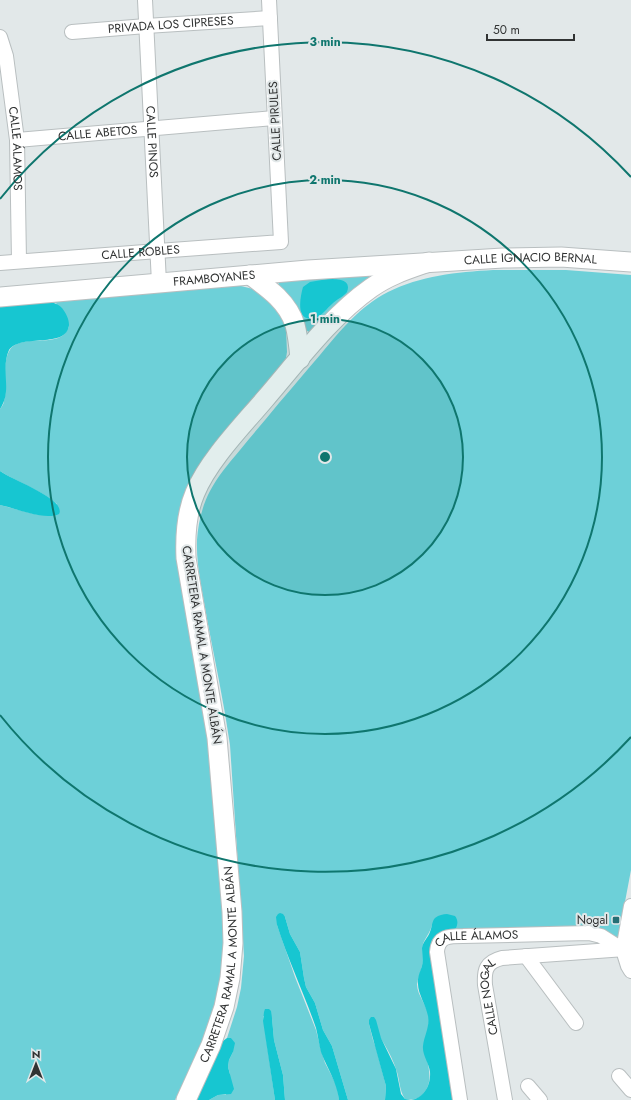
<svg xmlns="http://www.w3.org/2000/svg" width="631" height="1100" viewBox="0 0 631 1100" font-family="Jost,sans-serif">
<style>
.green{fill:#6dd0d8}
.forest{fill:#17c6d1}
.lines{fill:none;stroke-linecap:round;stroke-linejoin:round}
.street-casing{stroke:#b9bfc0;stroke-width:16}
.secondary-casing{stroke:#b9bfc0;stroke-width:21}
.street{stroke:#fff;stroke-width:14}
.secondary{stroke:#fff;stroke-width:19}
.ring{fill:none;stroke:#0f766e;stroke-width:2}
.poi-dot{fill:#246f74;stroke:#e2e8e9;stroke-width:1.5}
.labels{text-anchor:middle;stroke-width:4;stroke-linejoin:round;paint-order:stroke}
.street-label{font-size:12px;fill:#313333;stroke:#e2e8e9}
.poi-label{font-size:12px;fill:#313333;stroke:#e2e8e9;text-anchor:end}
.centre{fill:#0f766e;stroke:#e2e8e9;stroke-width:2}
.ring-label{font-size:12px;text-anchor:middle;font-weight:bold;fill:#0f766e;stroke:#e2e8e9;stroke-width:4;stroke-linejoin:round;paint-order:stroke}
</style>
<rect width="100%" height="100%" fill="#e2e8e9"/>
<path class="green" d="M493 270H566L631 275V870L624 907 620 937 451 931 432 925C430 933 425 938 423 944 421 951 423 959 422 966 421 972 418 977 417 984 417 996 428 1006 429 1018 429 1023 428 1029 427 1034 426 1036 425 1037 425 1039 423 1058 438 1079 422 1095 417 1100 412 1100 405 1099 399 1090 400 1080 396 1069 391 1053 379 1035 369 1020V1024L373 1040 376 1048 386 1086 385 1099V1100H348L332 1046 323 1030 315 1003 306 987 304 978 300 952 290 934 285 917 277 925 295 977 316 1030 321 1050 325 1063 337 1086 339 1100H285L283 1075 274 1040 272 1018 263 1016 275 1100H209L218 1095H226L230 1074 228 1067 229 1060 233 1052 231 1038H227L237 1007 241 988 244 956 230 745C224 703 215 661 207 619 203 594 196 567 197 540 198 524 202 506 210 491 218 476 229 463 240 450 253 434 266 419 279 403 293 387 306 371 320 355 340 331 360 306 388 292 420 276 457 272 493 270Z
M367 275 369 276V279L309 332 306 330 304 324 278 284 281 281Z
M223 286H241L257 290 264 295 283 318 286 329 287 352 286 358 282 365 188 488 225 932 224 955 217 998 211 1016 198 1052 175 1100H0V505L38 515 57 504C40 489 18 483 0 471V409C2 406 4 404 4 401 9 383 0 364 11 348 26 333 60 350 69 327L56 303 39 300Z"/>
<path class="forest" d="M328 279C337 279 352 279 347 292 343 297 337 299 332 304 327 308 322 316 315 318 295 323 300 298 303 287L310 282Z
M39 300C47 302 57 302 62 308 66 313 69 319 69 325 67 349 21 333 9 350 0 370 13 390 0 409V303Z
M0 471C13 480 54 495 59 508 60 511 60 512 59 514 45 521 15 508 0 505Z
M280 913 283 914 285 917 290 934 300 952 304 978 306 987 315 1003 323 1030 332 1046 348 1100H339C337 1082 327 1068 321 1052 319 1044 318 1036 316 1028 304 993 288 960 277 925L276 917 278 914Z
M447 914 455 916C458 920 458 923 456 928L451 931 440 933 456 1100H411C424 1098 431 1085 430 1072 429 1063 422 1055 423 1046 424 1036 430 1027 428 1016 426 1005 418 994 418 984 417 978 420 972 422 966 423 961 422 954 422 948 423 941 428 938 430 932 432 927 432 921 435 918 439 915 443 914 447 914Z
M265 1009H269L271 1011 272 1018 274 1040 283 1075 285 1100H275L263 1021 264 1012Z
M371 1017H374L376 1020 381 1038 396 1069 401 1094 405 1099 411 1100H385L386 1086 384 1079 369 1024V1020Z
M227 1038H231L235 1043 233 1052 229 1060 228 1067 234 1089 231 1094 218 1095 209 1100H191L223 1041Z"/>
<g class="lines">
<defs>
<g id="street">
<path id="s1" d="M145 0 159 283"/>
<path id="s2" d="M72 32 146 26 270 18"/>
<path id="s3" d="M0 37 6 56 17 140 19 261"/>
<path id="s4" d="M17 140 274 118"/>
<path id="s5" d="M0 263 158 251 281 242 269 0"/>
<path d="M631 906 623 950 628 966 631 971"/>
<path d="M526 956 576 1023"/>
<path d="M619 1076 631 1090"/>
<path d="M528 1086 540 1100"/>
<path id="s6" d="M460 1100 437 952C438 936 449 936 463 936L589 933 601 936 623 950"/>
<path id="s7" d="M505 1100 485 985C484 970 486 962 502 958L625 949"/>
</g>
<g id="secondary">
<path d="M250 275C268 288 288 302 295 325 298 336 299 348 300 359"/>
<path id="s8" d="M0 297 308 270 503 258 561 257 631 262"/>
<path id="s9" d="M186 1100 211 1045 224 1007 230 978 233 943 232 912 217 738 186 558C185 536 186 514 195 493 208 461 242 426 265 399 297 362 331 316 371 288 389 275 409 269 429 262"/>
</g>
</defs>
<use href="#street" class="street-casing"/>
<use href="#secondary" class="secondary-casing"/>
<use href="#street" class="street"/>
<use href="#secondary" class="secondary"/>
</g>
<circle cx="325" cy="457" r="138" fill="#0f766e" fill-opacity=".12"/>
<g class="ring">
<circle cx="325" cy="457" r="138"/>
<circle cx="325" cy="457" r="277"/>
<path d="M631 737A415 415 0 0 1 0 715M0 199A415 415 0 0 1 631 177"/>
</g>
<rect class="poi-dot" x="612" y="916" width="8" height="8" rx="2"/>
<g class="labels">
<g class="street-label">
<text dy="4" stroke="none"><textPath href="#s2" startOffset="99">PRIVADA LOS CIPRESES</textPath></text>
<text transform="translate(275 121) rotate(-93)" y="4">CALLE PIRULES</text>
<text dy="4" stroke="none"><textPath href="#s4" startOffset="81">CALLE ABETOS</textPath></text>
<text dy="4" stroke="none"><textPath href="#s1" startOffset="142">CALLE PINOS</textPath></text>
<text dy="4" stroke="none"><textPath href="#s3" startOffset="113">CALLE ÁLAMOS</textPath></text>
<text dy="4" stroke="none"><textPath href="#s5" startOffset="141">CALLE ROBLES</textPath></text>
<text dy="4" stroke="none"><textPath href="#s8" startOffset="532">CALLE IGNACIO BERNAL</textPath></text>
<text dy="4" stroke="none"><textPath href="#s8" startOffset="215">FRAMBOYANES</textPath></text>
<text transform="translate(202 645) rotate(81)" y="4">CARRETERA RAMAL A MONTE ALBÁN</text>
<text dy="4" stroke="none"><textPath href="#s6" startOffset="198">CALLE ÁLAMOS</textPath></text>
<text dy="4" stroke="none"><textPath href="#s9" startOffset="142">CARRETERA RAMAL A MONTE ALBÁN</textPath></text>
<text dy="4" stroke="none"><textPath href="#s7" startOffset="105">CALLE NOGAL</textPath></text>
</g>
<g class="poi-label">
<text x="608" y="924">Nogal</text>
</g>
</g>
<circle cx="325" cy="457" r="6" class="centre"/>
<g class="ring-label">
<text x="325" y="46">3 min</text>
<text x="325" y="184">2 min</text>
<text x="325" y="323">1 min</text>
</g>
<g transform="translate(36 1064)" stroke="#e2e8e9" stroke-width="3" paint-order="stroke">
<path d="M0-3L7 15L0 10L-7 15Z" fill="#313333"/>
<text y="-6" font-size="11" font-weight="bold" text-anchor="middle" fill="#313333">N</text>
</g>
<path d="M487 34v6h87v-6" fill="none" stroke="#313333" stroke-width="2"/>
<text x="493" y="34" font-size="12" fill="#313333" stroke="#e2e8e9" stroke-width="3" paint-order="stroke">50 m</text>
</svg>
